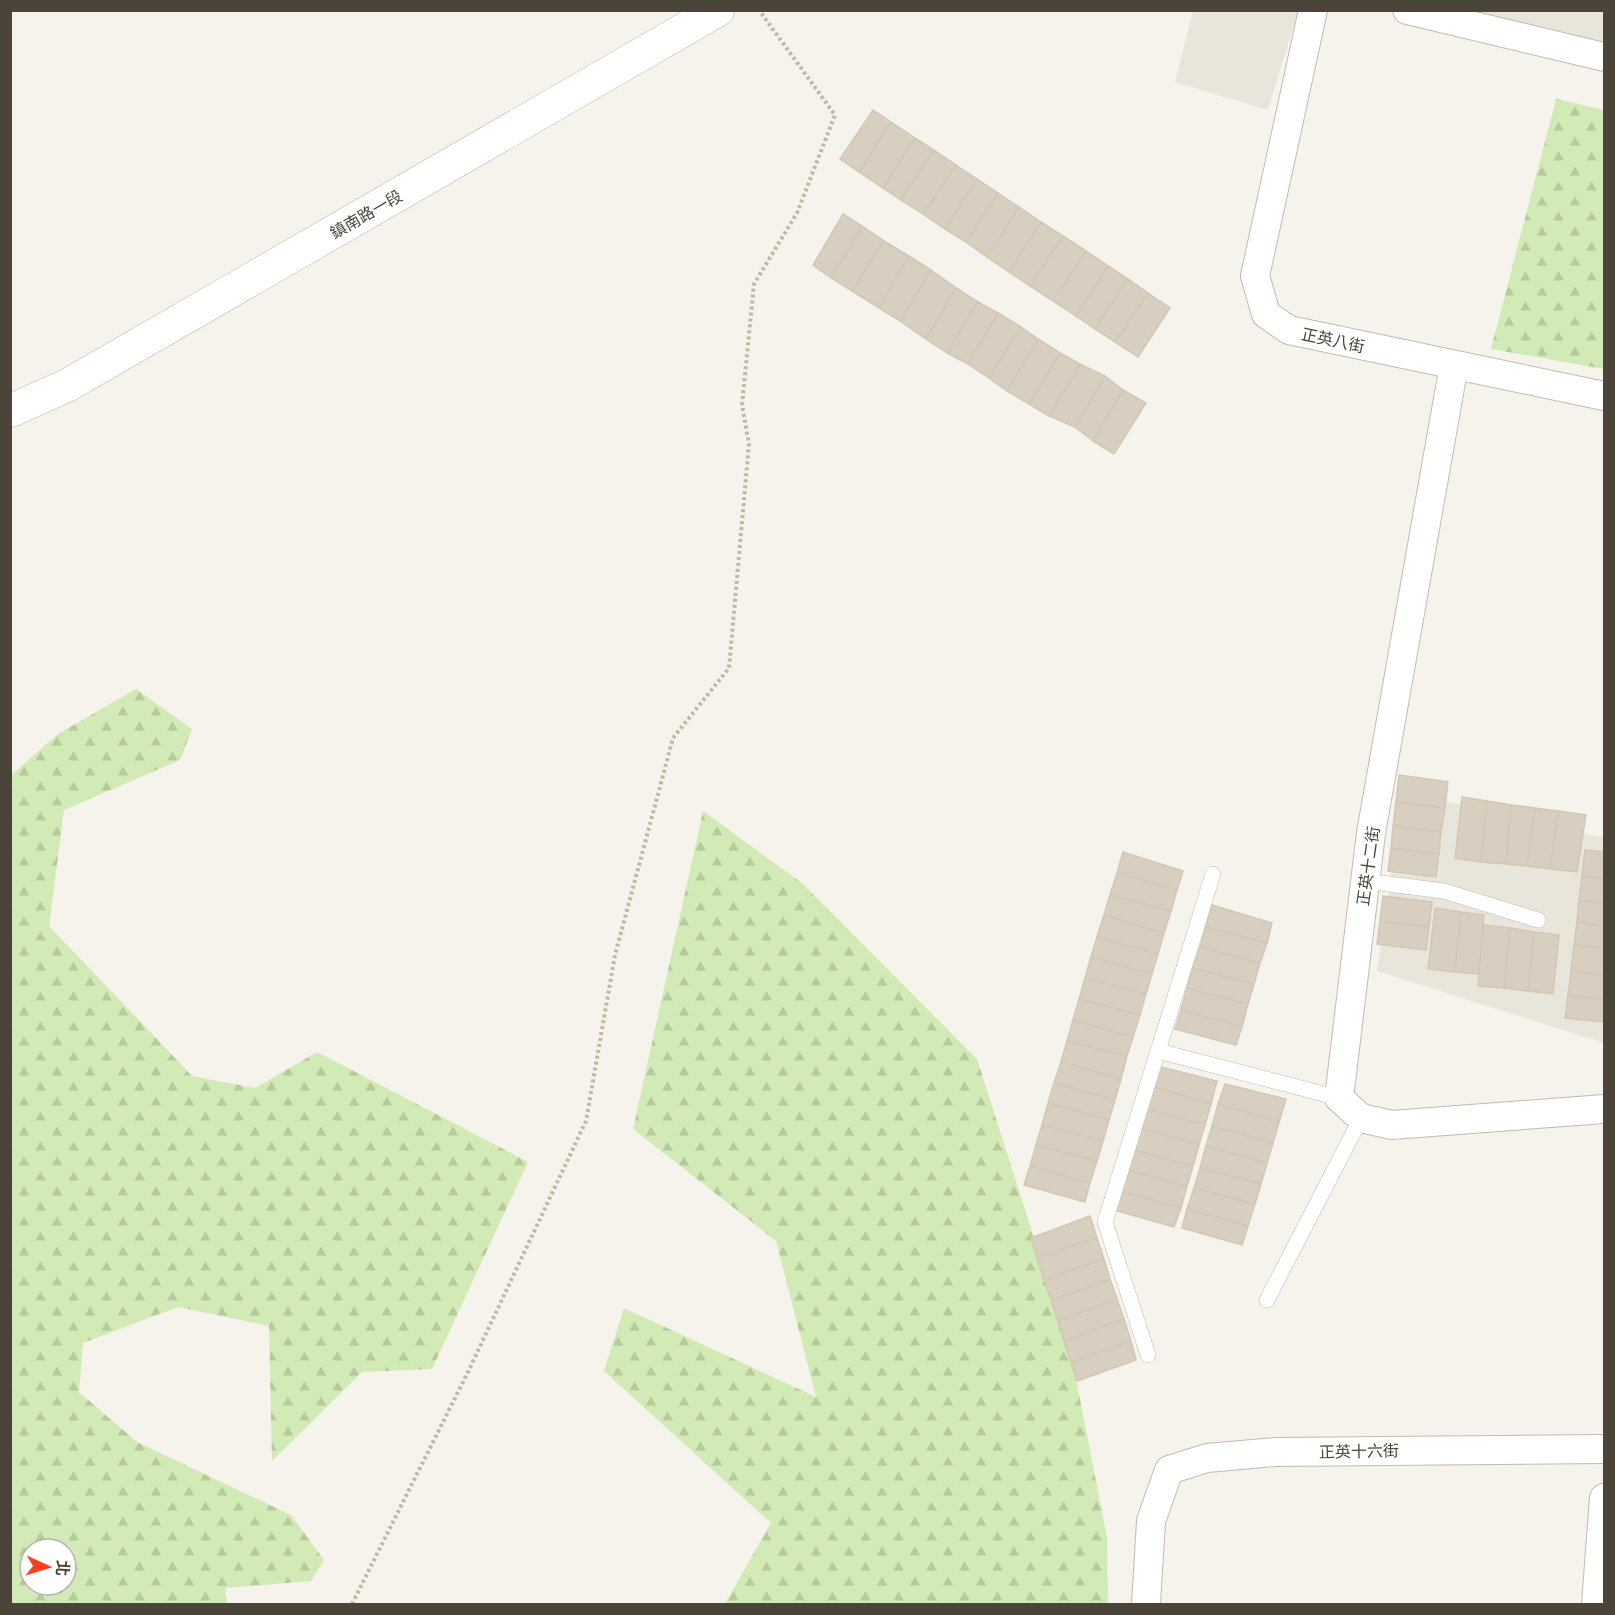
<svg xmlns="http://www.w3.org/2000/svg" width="1615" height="1615" viewBox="0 0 1615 1615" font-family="Ubuntu,'Noto Sans TC',sans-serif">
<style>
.residential{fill:#eae5da}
.forest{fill:url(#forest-firs);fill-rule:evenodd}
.building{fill:#d8cfc1;stroke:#d3c7b4;stroke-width:1.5}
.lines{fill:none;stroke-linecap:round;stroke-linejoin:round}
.service-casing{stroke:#c2bbae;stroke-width:16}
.minor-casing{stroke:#c2bbae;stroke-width:30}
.tertiary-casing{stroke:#c2bbae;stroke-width:34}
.path{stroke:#c4b79f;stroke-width:4;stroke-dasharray:3 3;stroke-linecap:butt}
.service{stroke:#fff;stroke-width:15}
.minor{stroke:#fff;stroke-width:28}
.tertiary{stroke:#fff;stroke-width:33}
.labels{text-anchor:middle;stroke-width:5;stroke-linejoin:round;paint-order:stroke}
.street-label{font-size:16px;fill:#4b4439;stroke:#fff}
</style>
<defs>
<pattern id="forest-firs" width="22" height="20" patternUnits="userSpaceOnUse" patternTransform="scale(1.5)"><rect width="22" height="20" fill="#d2eab5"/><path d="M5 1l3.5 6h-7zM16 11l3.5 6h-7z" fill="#b6ca9c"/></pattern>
</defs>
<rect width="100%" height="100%" fill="#f6f3ec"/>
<path class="residential" d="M1193 11H1298L1268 110 1175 82Z
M1447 11H1604V45Z
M1403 791 1604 838V1043L1377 971Z"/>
<path class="forest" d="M1556 99 1604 110V369L1491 349Z
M136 689 192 729 180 760 64 810 49 926 192 1076 255 1088 317 1052 528 1162 432 1369 362 1372 272 1461 269 1326 178 1307 83 1343 79 1392 137 1442 291 1515 324 1560 311 1581 225 1588 227 1604H11V775L58 734ZM30 1549H66V1585H30Z
M703 811 803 884 977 1059 1071 1354 1107 1537 1108 1604H725L771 1523 604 1371 624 1308 816 1397 776 1241 633 1129Z"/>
<path class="building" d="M873 110 891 122 859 172 840 159Z
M891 122 915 138 883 188 859 172Z
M915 138 934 150 901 200 883 188Z
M934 150 956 165 923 214 901 200Z
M956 165 977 179 945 229 923 214Z
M977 179 998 193 966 242 945 229Z
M998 193 1019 207 987 257 966 242Z
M1019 207 1041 222 1009 272 987 257Z
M843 214 862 226 831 278 813 265Z
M1041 222 1063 236 1030 286 1009 272Z
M862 226 884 241 852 291 831 278Z
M1063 236 1086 251 1053 301 1030 286Z
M884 241 909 256 879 308 852 291Z
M1086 251 1108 266 1076 316 1053 301Z
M909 256 931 270 900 321 879 308Z
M1108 266 1128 279 1095 329 1076 316Z
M931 270 956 288 926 339 900 321Z
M1128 279 1148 293 1115 342 1095 329Z
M956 288 978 302 947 353 926 339Z
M1148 293 1170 308 1138 357 1115 342Z
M978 302 998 313 968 364 947 353Z
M998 313 1021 327 989 378 968 364Z
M1021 327 1038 339 1007 391 989 378Z
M1038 339 1060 353 1029 404 1007 391Z
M1060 353 1080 364 1049 416 1029 404Z
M1080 364 1105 376 1075 427 1049 416Z
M1105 376 1123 390 1093 441 1075 427Z
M1123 390 1146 403 1114 454 1093 441Z
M1399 775 1448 782 1445 808 1396 802Z
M1462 797 1487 801 1481 862 1455 858Z
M1487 801 1511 805 1506 864 1481 862Z
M1396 802 1445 808 1441 832 1393 826Z
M1511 805 1535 808 1527 866 1506 864Z
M1535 808 1558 811 1550 869 1527 866Z
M1558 811 1586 815 1577 872 1550 869Z
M1393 826 1441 832 1439 854 1391 848Z
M1391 848 1439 854 1436 877 1388 871Z
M1585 850 1604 852V879L1582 876Z
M1123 852 1183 871 1177 890 1117 873Z
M1117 873 1177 890 1171 911 1110 895Z
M1582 876 1604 879V903L1579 900Z
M1110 895 1171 911 1164 933 1104 915Z
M1383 896 1432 902 1429 927 1380 921Z
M1579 900 1604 903V926L1577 922Z
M1212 905 1272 923 1267 943 1206 927Z
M1435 908 1461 912 1455 972 1428 969Z
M1461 912 1484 915 1479 974 1455 972Z
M1104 915 1164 933 1158 954 1097 937Z
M1380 921 1429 927 1426 950 1377 944Z
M1577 922 1604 926V948L1574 945Z
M1483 925 1510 928 1504 988 1478 986Z
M1206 927 1267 943 1260 963 1200 947Z
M1510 928 1534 932 1528 991 1504 988Z
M1534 932 1559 935 1553 994 1528 991Z
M1097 937 1158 954 1152 974 1091 957Z
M1574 945 1604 948V975L1571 971Z
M1200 947 1260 963 1254 984 1193 968Z
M1091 957 1152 974 1146 994 1085 978Z
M1193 968 1254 984 1248 1004 1187 988Z
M1571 971 1604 975V999L1568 995Z
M1085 978 1146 994 1140 1015 1079 999Z
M1187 988 1248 1004 1242 1027 1181 1010Z
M1568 995 1604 999V1022L1565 1018Z
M1079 999 1140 1015 1133 1037 1073 1020Z
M1181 1010 1242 1027 1236 1045 1175 1029Z
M1073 1020 1133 1037 1127 1056 1067 1041Z
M1067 1041 1127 1056 1121 1079 1061 1062Z
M1061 1062 1121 1079 1115 1100 1054 1083Z
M1157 1066 1217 1081 1211 1104 1151 1086Z
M1054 1083 1115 1100 1109 1120 1048 1103Z
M1225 1084 1286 1099 1279 1122 1218 1104Z
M1151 1086 1211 1104 1205 1125 1144 1108Z
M1048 1103 1109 1120 1103 1141 1042 1125Z
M1218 1104 1279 1122 1273 1143 1212 1126Z
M1144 1108 1205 1125 1199 1145 1139 1128Z
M1042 1125 1103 1141 1097 1161 1036 1145Z
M1212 1126 1273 1143 1267 1163 1206 1146Z
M1139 1128 1199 1145 1193 1166 1132 1150Z
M1036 1145 1097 1161 1090 1183 1030 1166Z
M1206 1146 1267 1163 1261 1184 1200 1168Z
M1132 1150 1193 1166 1187 1186 1126 1170Z
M1030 1166 1090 1183 1085 1202 1024 1185Z
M1200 1168 1261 1184 1255 1204 1194 1188Z
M1126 1170 1187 1186 1181 1208 1120 1191Z
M1194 1188 1255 1204 1248 1226 1187 1209Z
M1120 1191 1181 1208 1174 1227 1114 1210Z
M1187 1209 1248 1226 1242 1245 1182 1228Z
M1090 1216 1097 1238 1037 1258 1031 1238Z
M1097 1238 1104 1259 1044 1280 1037 1258Z
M1104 1259 1110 1279 1051 1300 1044 1280Z
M1110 1279 1117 1299 1058 1321 1051 1300Z
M1117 1299 1124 1319 1064 1341 1058 1321Z
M1124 1319 1131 1341 1071 1362 1064 1341Z
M1131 1341 1136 1360 1077 1381 1071 1362Z"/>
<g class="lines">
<defs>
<path id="service" d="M1365 881 1444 891 1538 920
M1158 1051 1213 874
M1267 1300 1361 1118
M1148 1355 1105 1222 1158 1051 1339 1098"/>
<path id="minor" d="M1313 10 1255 276 1266 314 1289 330 1604 396
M1407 10 1604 57
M1454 365 1371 833 1339 1098 1361 1118 1392 1125 1604 1109
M1146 1604 1151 1521 1169 1470 1207 1458 1275 1452 1604 1449
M1596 1604 1604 1498"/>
<path id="tertiary" d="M10 411 68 385 718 10"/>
</defs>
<use href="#service" class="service-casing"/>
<use href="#minor" class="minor-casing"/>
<use href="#tertiary" class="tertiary-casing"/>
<path class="path" d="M352 1604 467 1374 586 1121 615 955 673 738 729 668 749 444 742 405 754 284 797 213 835 115 759 10"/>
<use href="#service" class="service"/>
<use href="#minor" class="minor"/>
<use href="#tertiary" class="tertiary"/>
</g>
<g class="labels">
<g class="street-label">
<text transform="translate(366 214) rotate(-30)" y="6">鎮南路一段</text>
<text transform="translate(1333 340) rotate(12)" y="6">正英八街</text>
<text transform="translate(1368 866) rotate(-82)" y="6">正英十二街</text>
<text transform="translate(1359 1451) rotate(-1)" y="6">正英十六街</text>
</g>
</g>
<rect width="1615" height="1615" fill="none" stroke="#4b4439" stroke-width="24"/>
<g transform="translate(48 1567) rotate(94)"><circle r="28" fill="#ffffff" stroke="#b7b4b0" stroke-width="1.5"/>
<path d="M0-4.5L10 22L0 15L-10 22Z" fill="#fc3f1d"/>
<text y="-9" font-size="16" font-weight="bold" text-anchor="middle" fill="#4b4439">北</text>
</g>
</svg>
